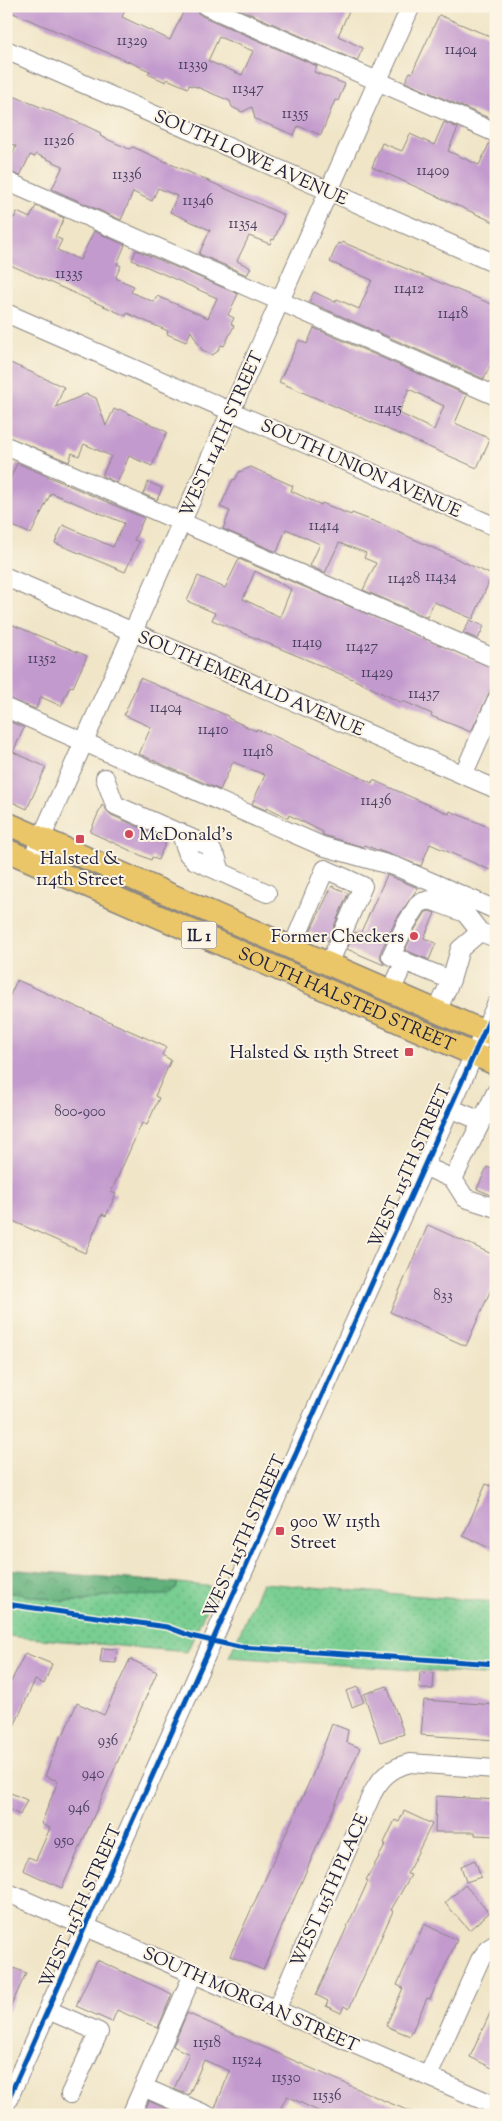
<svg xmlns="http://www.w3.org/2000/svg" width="502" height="2121" viewBox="0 0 502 2121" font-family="'Sorts Mill Goudy',serif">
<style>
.grass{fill:url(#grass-dots);stroke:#4e7866}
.forest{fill:url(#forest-crowns);stroke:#426a5c}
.building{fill:#c29ace;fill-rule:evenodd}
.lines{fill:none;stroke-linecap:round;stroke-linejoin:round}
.minor-casing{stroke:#898481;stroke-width:20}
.major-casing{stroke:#898481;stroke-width:25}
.minor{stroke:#fff;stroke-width:18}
.major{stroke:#eac669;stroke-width:22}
.cycleway-casing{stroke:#fcf5e5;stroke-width:8}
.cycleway{stroke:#0057b8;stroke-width:5}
.poi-dot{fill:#d1495b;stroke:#fcf5e5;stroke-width:2}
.labels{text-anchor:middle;stroke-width:4;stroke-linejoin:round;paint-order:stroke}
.number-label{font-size:15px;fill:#4a4060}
.shield{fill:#fcf5e5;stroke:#63616e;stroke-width:1}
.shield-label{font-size:16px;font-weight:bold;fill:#22223b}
.street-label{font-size:18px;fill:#22223b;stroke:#fcf5e5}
.poi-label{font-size:18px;fill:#22223b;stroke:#fcf5e5;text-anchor:start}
</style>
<defs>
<pattern id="grass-dots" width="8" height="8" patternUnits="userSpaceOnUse" patternTransform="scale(1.25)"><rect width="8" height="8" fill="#79ce92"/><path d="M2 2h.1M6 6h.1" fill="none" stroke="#68b17f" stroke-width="1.8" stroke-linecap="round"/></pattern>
<pattern id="forest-crowns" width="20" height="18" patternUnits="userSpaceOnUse" patternTransform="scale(1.25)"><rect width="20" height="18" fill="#62b17c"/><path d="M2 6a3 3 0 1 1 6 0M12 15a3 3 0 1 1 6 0" fill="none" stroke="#509067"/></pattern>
</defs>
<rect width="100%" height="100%" fill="#fcf5e5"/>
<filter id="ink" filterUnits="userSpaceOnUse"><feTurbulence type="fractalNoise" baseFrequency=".02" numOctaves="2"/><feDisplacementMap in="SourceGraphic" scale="10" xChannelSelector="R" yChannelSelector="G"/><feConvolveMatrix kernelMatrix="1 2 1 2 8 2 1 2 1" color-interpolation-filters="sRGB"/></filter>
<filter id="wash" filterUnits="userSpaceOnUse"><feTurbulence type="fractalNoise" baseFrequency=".0096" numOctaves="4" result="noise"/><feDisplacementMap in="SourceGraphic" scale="20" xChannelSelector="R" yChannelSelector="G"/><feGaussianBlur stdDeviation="1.12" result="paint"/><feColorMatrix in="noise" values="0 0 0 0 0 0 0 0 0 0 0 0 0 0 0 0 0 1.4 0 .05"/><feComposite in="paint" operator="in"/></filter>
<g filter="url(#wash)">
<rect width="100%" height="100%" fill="#f0e5c7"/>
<path class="grass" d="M178 1583 216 1587 187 1652 6 1636V1592L63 1601H85L104 1596 175 1590Z
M262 1583 496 1602V1676L229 1657Z"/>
<path class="forest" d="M6 1569 178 1583 175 1590 168 1595 104 1596 85 1601H63L6 1592Z"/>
<g id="blocks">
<path class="building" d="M6 6H117L125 10 122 17 170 40 186 6H196L197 12 202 16 317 66 314 72 345 84 338 101 335 100 321 135 298 126 294 135 255 119 252 107 242 112 232 107 230 101 197 87 189 85 188 88 167 79 166 82 148 74 150 71 106 52 6 10ZM219 37 253 51 242 75 208 61Z
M233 6H351L338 36 363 48 357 61Z
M439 15 496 39V121L405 82 410 72 412 73Z
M11 95 82 124 101 133 100 136 129 149 133 147 284 215 274 240 272 239 270 244 249 236 237 261 251 268 247 275 199 254 210 230 170 212 177 196 158 188 152 201 133 192 121 220 52 189 63 166 36 154 35 157 30 155 20 176 6 171 16 146 6 142V106Z
M444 122 458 128 448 151 479 165 490 142 496 143V223L372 167 382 143 402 151 410 134 434 145Z
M36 206 64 218 55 237 62 240 57 250 80 260 94 231 125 245 117 264 121 266 116 276 117 279 134 286 131 292 154 302 157 296 208 318 217 298 132 260 136 250 238 294 228 315 234 318 231 324 234 326 224 346 221 345 217 352 212 355 202 350 191 331 186 342 167 334 168 331 127 313 126 316 6 263V226L10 217 14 218 17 212 30 218Z
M342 242 496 306V353L484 379 309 302 314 292 335 302 337 299 359 309 372 280 330 262 338 243 341 244Z
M314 328 467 395 455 423 490 439 477 468 279 382 299 340 307 344ZM409 389 444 406 434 430 399 413Z
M6 361 64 387 56 407 86 394 96 398 106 426 114 409 118 411 119 409 167 432 152 466 129 456 117 483 102 476 111 456 84 444 79 456 72 453 69 462 6 436Z
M17 463 144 518 134 540 139 542 125 572 55 543 63 525 113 547 124 523 51 493 31 534 6 523V480L9 482Z
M251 467 293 486 291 491 321 505 322 503 351 515 352 513 381 524 492 575 473 619 434 602 427 617 363 590 376 563 364 558 366 553 339 543 325 573 310 566 320 544 286 529 277 552 223 529 230 511 220 507 233 479 235 480 239 472Z
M148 482 162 488 157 500 143 494Z
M239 559 496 669V678L471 732 431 716 432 714 403 701 402 703 355 680 212 620 215 613 187 601 198 576 225 588ZM255 571 291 589 280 617 243 599Z
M470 620 484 626 478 639 463 633Z
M6 622 87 656 73 687 70 686 61 706 41 697 36 709 6 698Z
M140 678 228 716V718L256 731V729L274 736 372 783 373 780 449 814 450 811 457 814 496 830V857L490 870 430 844 421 866 364 845 363 847 326 836 322 834 323 832 289 815 288 818 267 807 266 810 252 804 265 775 233 762 220 790 139 754 151 727 124 715Z
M6 720 24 728 13 752 46 767 27 809 6 799Z
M102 805 111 815 167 839 158 860 152 857 151 860 90 832Z
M387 875 418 888 397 918 381 951V958L384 965 347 949 355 932 360 934Z
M332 886 348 893 328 941 310 932Z
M430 911 435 913 424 938 436 943 429 960 405 950 415 929 426 912Z
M17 980 166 1047 162 1055 171 1060 155 1096 159 1098 147 1125 142 1123 111 1192 116 1194 106 1216 102 1214 85 1253 6 1218V1004Z
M487 1167 496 1171V1197L477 1189Z
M428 1225 496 1256V1278L466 1346 390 1312Z
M486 1484 496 1488V1551L463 1536Z
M102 1648 117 1649 116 1663 100 1662Z
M25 1653 52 1664 44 1684 35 1680 6 1744V1692Z
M130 1659 157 1672 62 1888 23 1870 28 1857 36 1860 50 1828 41 1824 58 1781 45 1776 61 1735H63L77 1703 104 1715Z
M420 1672 434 1673 433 1689H419Z
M387 1686 404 1734 380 1742 364 1694Z
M358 1687 364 1702 352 1707 346 1691Z
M424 1700 496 1705V1740L421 1735Z
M332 1724 348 1730 346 1742 360 1748 263 1970 230 1956 312 1776Z
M6 1791 27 1800 20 1815 6 1808Z
M436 1796 496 1800V1836L475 1835V1832H435Z
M404 1811 432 1824 407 1874 411 1875 391 1910 393 1911 349 2009 344 2006 341 2013 326 2006 328 2001 316 1995 368 1881 366 1880 386 1844 384 1843 395 1820 399 1822Z
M475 1860 481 1877 466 1882 461 1866Z
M465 1885 489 1913 469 1930 445 1903Z
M424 1924 457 1940 430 1999 427 1998 410 2036 386 2026 403 1988 397 1985Z
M97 1960 172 1994 158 2028 117 2010 112 2022 76 2006Z
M6 1965 26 1973 6 2017Z
M496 2000V2060L492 2068 470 2057Z
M187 2013 385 2101 419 2115H326L287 2096 277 2115H217L215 2108 230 2071 204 2060 189 2095 174 2089 189 2054 173 2046Z
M149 2101 180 2115H143Z"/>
</g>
</g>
<g filter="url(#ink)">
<use href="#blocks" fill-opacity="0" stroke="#898481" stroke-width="1"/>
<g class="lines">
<defs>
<path id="minor" d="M206 6 496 133
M6 50 496 264
M6 181 496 396
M6 313 496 527
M6 446 496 659
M6 577 496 789
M6 708 322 846 397 867 496 910
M463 775 496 701
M105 778 115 805 209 846 217 859 221 872
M180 832 188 854 194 860 267 893
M31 861 411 6
M292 948 325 869 363 886 329 964
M451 980 391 956 406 924 419 903 430 900 465 913 480 932 496 938
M391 991 405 961
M437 1011 451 980 460 949 480 932
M450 1108 481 1121
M424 1166 453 1179 465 1198 496 1208
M453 1179 496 1092
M6 1892 496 2106
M48 2010 99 2032 70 2094
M276 2010 372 1794C381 1777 391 1768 410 1763L496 1769
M428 2076 480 1960 488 1949 496 1944
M143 2087 207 2115
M6 2104 496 1005
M131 2115 193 1974"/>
<g id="major">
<path d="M6 823 496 1037"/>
<path id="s1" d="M6 850 496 1064"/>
</g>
</defs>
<use href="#minor" class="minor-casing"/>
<use href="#major" class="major-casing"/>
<use href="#minor" class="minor"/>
<use href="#major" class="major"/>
<defs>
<path id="cycleway" d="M6 1604 167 1627 191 1636 239 1647 496 1664
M6 2104 496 1005"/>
</defs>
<use href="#cycleway" class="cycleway-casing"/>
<use href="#cycleway" class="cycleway"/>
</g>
</g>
<g class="poi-dot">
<circle cx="129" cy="834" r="5"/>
<rect x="75" y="834" width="10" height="10" rx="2.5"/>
<circle cx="414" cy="936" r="5"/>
<rect x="404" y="1047" width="10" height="10" rx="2.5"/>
<rect x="275" y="1526" width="10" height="10" rx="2.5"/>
</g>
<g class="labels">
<g class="number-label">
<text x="132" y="45">11329</text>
<text x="461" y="54">11404</text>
<text x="193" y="69">11339</text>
<text x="248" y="93">11347</text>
<text x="295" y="118">11355</text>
<text x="59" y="145">11326</text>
<text x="433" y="175">11409</text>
<text x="127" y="179">11336</text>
<text x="198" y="205">11346</text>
<text x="243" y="228">11354</text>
<text x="69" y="278">11335</text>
<text x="409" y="293">11412</text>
<text x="453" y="318">11418</text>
<text x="388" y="413">11415</text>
<text x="324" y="530">11414</text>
<text x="441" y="581">11434</text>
<text x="404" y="583">11428</text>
<text x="307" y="647">11419</text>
<text x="362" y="651">11427</text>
<text x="42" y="663">11352</text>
<text x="377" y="677">11429</text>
<text x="424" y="698">11437</text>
<text x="166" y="712">11404</text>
<text x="213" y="734">11410</text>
<text x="258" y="756">11418</text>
<text x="376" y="805">11436</text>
<text x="80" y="1116">800-900</text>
<text x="443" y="1300">833</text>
<text x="108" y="1745">936</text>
<text x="93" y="1778">940</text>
<text x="79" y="1812">946</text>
<text x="64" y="1845">950</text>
<text x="207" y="2047">11518</text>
<text x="247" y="2064">11524</text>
<text x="286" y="2082">11530</text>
<text x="327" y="2100">11536</text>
</g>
<rect class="shield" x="181.5" y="921.5" width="35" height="27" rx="4"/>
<g class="shield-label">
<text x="199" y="941">IL 1</text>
</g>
<g class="street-label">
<text transform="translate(251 157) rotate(24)" y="6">SOUTH LOWE AVENUE</text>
<text transform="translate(221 434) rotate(-66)" y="6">WEST 114TH STREET</text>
<text transform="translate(361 468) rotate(24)" y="6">SOUTH UNION AVENUE</text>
<text transform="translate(251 683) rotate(23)" y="6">SOUTH EMERALD AVENUE</text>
<text dy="6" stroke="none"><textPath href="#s1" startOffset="372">SOUTH HALSTED STREET</textPath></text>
<text transform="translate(409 1166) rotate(-66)" y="6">WEST 115TH STREET</text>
<text transform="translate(244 1536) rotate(-66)" y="6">WEST 115TH STREET</text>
<text transform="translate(329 1890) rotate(-66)" y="6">WEST 115TH PLACE</text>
<text transform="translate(80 1906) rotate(-66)" y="6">WEST 115TH STREET</text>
<text transform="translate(251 1999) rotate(24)" y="6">SOUTH MORGAN STREET</text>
</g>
<g class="poi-label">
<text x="139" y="840">McDonald's</text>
<text x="80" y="864" text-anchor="middle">Halsted &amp;<tspan x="80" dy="21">114th Street</tspan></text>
<text x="404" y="942" text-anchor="end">Former Checkers</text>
<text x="399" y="1058" text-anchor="end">Halsted &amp; 115th Street</text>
<text x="290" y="1527">900 W 115th<tspan x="290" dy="21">Street</tspan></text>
</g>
</g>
<rect width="502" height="2121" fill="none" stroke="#fcf5e5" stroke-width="25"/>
</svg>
